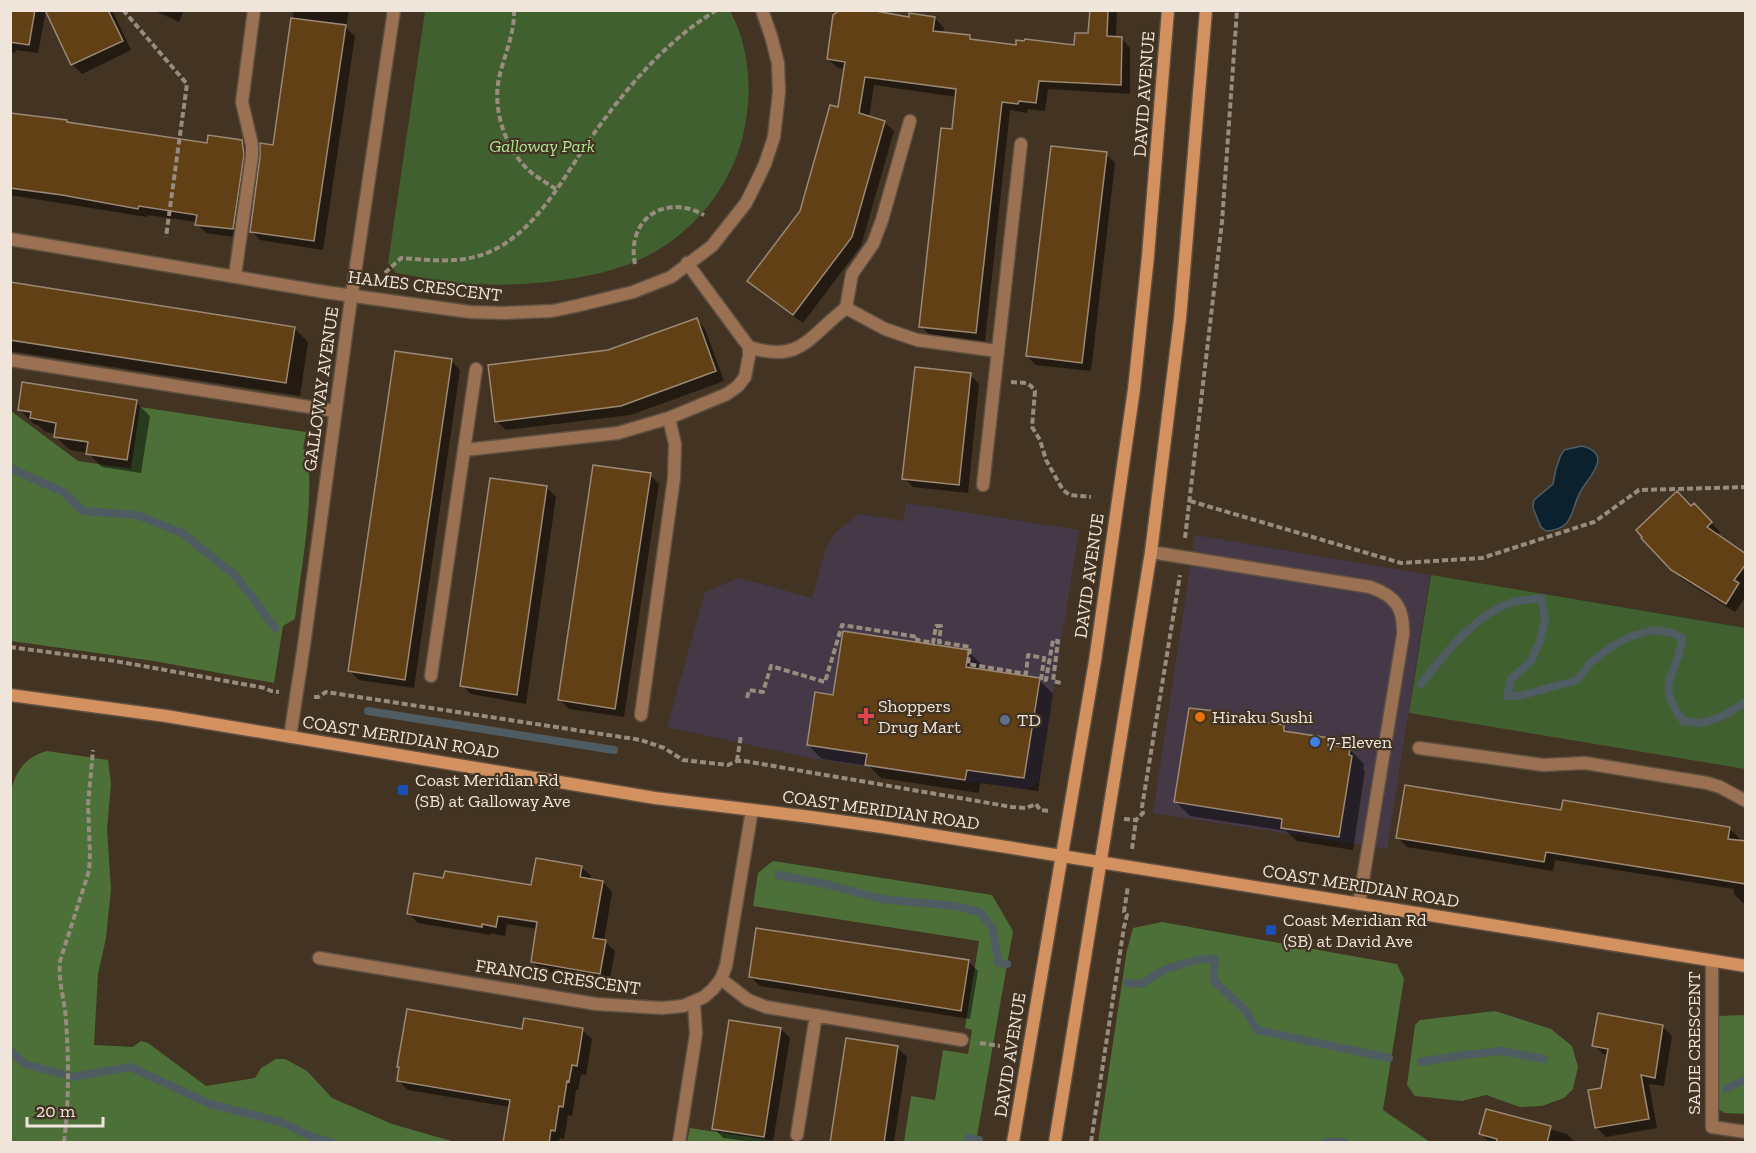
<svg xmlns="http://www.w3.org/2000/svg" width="1756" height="1153" viewBox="0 0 1756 1153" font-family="'Zilla Slab',serif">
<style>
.commercial{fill:#453948}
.green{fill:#40602f}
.forest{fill:#4d7039}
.water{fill:#0b222e;stroke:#4f5c62;stroke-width:1.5}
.shadow{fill:#0007}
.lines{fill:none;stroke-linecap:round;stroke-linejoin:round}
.stream{stroke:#4f5c62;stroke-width:8}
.building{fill:#624016;stroke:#9b8875;stroke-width:1.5}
.service-casing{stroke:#5e4f40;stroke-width:15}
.minor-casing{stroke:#5e4f40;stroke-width:15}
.secondary-casing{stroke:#5e4f40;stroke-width:15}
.path{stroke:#988c7e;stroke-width:4;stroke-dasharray:6 3;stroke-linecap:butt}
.service{stroke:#9a7153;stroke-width:12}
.minor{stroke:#9a7153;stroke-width:12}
.secondary{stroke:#d3915f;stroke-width:12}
.health-dot{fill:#e0444e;stroke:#423322;stroke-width:2}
.food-dot{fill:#e8710a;stroke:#423322;stroke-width:2}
.service-dot{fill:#5c6f8a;stroke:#423322;stroke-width:2}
.shop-dot{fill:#3f7fe0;stroke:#423322;stroke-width:2}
.transit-dot{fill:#1a4fb4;stroke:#423322;stroke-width:2}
.labels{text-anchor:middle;stroke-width:4.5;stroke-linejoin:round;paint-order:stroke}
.street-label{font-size:18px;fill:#efe5db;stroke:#423322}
.park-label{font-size:18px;font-style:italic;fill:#afe593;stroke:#423322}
.poi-label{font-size:18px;fill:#efe5db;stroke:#423322;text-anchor:start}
</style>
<rect width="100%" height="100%" fill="#423322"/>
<path class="commercial" d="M906 503 1079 530 1039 782 1027 790 972 781 970 783 810 758 667 727 705 592 739 578 812 598 826 548 835 533 859 514 903 521Z
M1195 535 1430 575 1387 849 1153 813Z"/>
<path class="green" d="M425 11H730C751 49 753 98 742 139 730 187 694 231 651 254 604 280 525 287 473 284 447 283 421 277 396 273L388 263Z
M1431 575 1745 628V769L1409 713Z"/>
<path class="forest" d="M140 407 306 432 303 449 307 450C315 499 301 568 295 619L283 626 274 683 154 661 11 641V411L78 461 131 469Z
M47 751 108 760 111 784 107 829 111 889 106 938 98 974 94 1045 133 1047 141 1041 148 1043 206 1086 255 1078 261 1068 276 1059H285L307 1071 332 1098 392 1124 455 1142H11V791C16 770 26 757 47 751Z
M773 861 992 895 1013 931 976 1142H904L911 1096 935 1100 943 1050 968 1054 972 1030 965 1028 979 941 753 906 758 873Z
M1162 922 1397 964 1404 979 1383 1110 1430 1142H1098L1127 950 1133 928Z
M1495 1011 1551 1029 1572 1046 1578 1067 1573 1089 1564 1098 1542 1106 1520 1107 1486 1095 1462 1101 1415 1096 1407 1085 1415 1025 1420 1020Z
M1745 1015V1114L1725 1113 1711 1105 1718 1016Z
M690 1128 782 1142H687Z"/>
<path class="water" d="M1582 446C1612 454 1592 474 1582 489 1570 507 1576 530 1546 531L1541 527 1533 508 1534 500 1553 484 1556 469 1560 457 1564 450Z"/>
<path class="shadow" d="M10 10H46L38 53 16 50 15 53 10 52Z
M47 10H112L131 50 82 74 72 64Z
M153 10H184L179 22Z
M294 10H349L346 28 355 36 323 250 260 240 251 231 274 147Z
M1091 10H1117L1116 38H1121L1130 48V94L1048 89 1045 111 1028 109 1027 113 1010 110 985 341 930 336 921 326 954 130 957 97 874 85 869 117 884 122 894 131 861 246 803 323 758 290 749 280 801 211 839 109 845 69 838 68 828 59 910 18H935L944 28 943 33 970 36 974 41 1017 46 1076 47 1090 35Z
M10 114 208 145 242 142 251 151 242 238 206 233 197 224V222L148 215 147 217 10 195Z
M1106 154 1115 163 1091 371 1036 365 1027 356Z
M10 284 294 328 308 342 300 396 10 351Z
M696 319 705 329 724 381 631 415 506 430 496 421 608 352Z
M451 360 460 370 414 688 359 680 350 671Z
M970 375 979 384 968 493 913 487 904 478Z
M136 402 150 416 141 473 102 467 88 453 70 450 55 436 56 434 46 432 38 425 34 424 20 410Z
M650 475 659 484 624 717 569 709 560 700Z
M546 487 556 497 526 704 471 694 462 685Z
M1694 505 1720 532 1717 535 1746 555V596L1735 612 1682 579 1643 538Z
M968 651 982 665 981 671 1039 680 1053 694 1038 791 980 783 979 793 881 778 869 766 822 759 808 745 834 697Z
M1214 713 1218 717 1284 727 1290 733 1329 739 1337 748 1349 749 1364 764 1363 769 1365 771 1353 850 1297 841 1286 831 1190 816 1176 802Z
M1563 812 1729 828 1739 838 1738 842 1746 843V903H1743L1734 894V889L1555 860 1553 871 1407 847 1398 838Z
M581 867 591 876 590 880 603 882 612 892 604 941 615 951 609 983 542 971 533 962 538 929 507 924 505 936 491 933V935L418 923 409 914 445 880 533 887Z
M968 961 978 971 970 1019 760 986 750 976Z
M1662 1026 1672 1036 1664 1086 1649 1084 1657 1128 1606 1137 1596 1127 1608 1055 1603 1054 1594 1045Z
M781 1029 790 1038 773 1142H754L723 1138 714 1128Z
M582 1030 592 1039 586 1075 581 1074 578 1090H576L572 1116 568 1115 564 1139 560 1138 559 1142H505L510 1107 408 1090 399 1081 523 1031Z
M898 1048 907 1057 894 1142H831Z
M1487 1111 1567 1134 1575 1142H1489L1481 1134Z"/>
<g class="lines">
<path class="stream" d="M10 468 63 492 83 511 137 515 182 533 236 576 275 628
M1421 684C1445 654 1475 614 1513 602 1521 600 1532 600 1541 598L1545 619 1540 641 1531 661 1511 679 1507 696H1520L1577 680 1591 662 1614 645 1632 636 1654 630 1672 633 1682 638C1678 678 1653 679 1683 721L1702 723 1721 717 1746 702
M368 711 614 750
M779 875 830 885 881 899 955 906 980 912 993 929 998 963 1007 964
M1127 983 1141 984 1166 969 1196 960 1215 959 1213 980 1245 1010 1257 1030 1389 1058
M10 1051 25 1064 73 1077 130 1067 210 1104 281 1122 310 1136 331 1142
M1421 1062 1462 1055 1502 1051 1544 1059
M1726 1089 1746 1079
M967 1142 968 1138 979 1140
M1325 1142H1343"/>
</g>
<path class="building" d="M10 10H35L29 45 10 42Z
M45 10H108L123 41 71 65Z
M840 10H870L909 17V13L935 17 933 31 970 35V39L1016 45V40L1024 41 1025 39 1074 45 1075 33H1088L1090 10H1108L1107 36 1122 37 1121 85 1039 81 1036 103 1019 101 1018 104 1002 102 976 333 919 327 941 128 952 129 956 89 865 77 859 113 885 121 852 237 793 315 747 281 800 211 830 105 838 107 845 62 827 59 833 15Z
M291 18 346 25 314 241 250 232 260 157V143L273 145Z
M10 113 67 120V122L207 143 208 135 242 140 244 155 233 229 195 225 197 215 139 206 138 209 62 195 10 188Z
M1051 146 1107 152 1082 363 1026 356Z
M10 282 295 327 286 383 10 340Z
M697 318 716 371 621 406 495 422 488 365 608 350Z
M395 351 452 359 405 680 348 671Z
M915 367 971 373 959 485 902 479Z
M22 382 137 400 127 460 86 454 88 442 54 437 56 423 30 418 31 412 18 410Z
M593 465 651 473 615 709 558 700Z
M490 478 547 486 517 695 460 686Z
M1677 491 1691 506 1694 503 1712 522 1707 527 1746 554V564L1734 580 1739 583 1726 604 1671 570 1641 538 1642 537 1636 530Z
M843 631 969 650 966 667 1040 678 1024 778 967 770 965 780 865 765 867 754 807 745 815 692 833 695Z
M1189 708 1215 711V715L1284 725V731L1329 738 1328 745 1350 748 1349 755 1352 756 1339 837 1281 828 1282 819 1174 802Z
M1405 785 1561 810 1563 800 1730 827 1728 839 1746 841V884L1546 852 1544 862 1396 838Z
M536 858 582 866 580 877 603 881 593 938 606 940 600 974 531 962 537 922 498 916 496 927 482 924V927L407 914 414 873 443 878 445 871 531 885Z
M756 928 969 960 961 1011 749 977Z
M407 1009 522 1029 524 1018 583 1028 577 1066 572 1065 569 1082 567 1081 563 1107 559 1106 555 1131 551 1130 549 1143H503L510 1100 397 1081 399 1067H397Z
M1598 1013 1663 1025 1655 1078 1641 1075 1649 1119 1595 1128 1588 1090 1601 1088 1608 1049 1592 1046Z
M729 1020 781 1028 764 1137 712 1129Z
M846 1038 898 1046 884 1143H830Z
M1486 1109 1551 1126 1547 1143H1496L1497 1139 1479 1134Z"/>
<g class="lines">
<defs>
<path id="service" d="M687 263 749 347
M235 275 252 156V145L242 102 254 10
M846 308 885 329 917 340 997 351
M10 360 335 411
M464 450 476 369
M983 485 1021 144
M1151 552 1370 587C1396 596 1404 608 1403 635L1359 904
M431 676 464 450 618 433 669 418 727 394 738 386 745 377 749 356V347C801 364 809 336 846 308L852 274 873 244 882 220 910 121
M641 715 674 478 675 444 669 418
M1419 748 1543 765 1585 763 1707 783 1720 787 1746 801
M721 979 748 1000 766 1007 962 1040
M797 1135 816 1015
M679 1142 696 1034 694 1003"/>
<path id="minor" d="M10 239 325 292 470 312 504 313 552 311 576 306 633 292 671 277 712 246 746 203 756 183 765 164 774 137 779 92 778 63 771 36 762 10
M290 737 304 645 348 320 394 10
M319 958 596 1004 662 1008 683 1006 704 997 713 989 721 979 726 966 752 810
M1712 961V1127L1746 1132"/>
<path id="secondary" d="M10 695 166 716 655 798 811 817 882 827 1746 966
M1013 1142 1095 661 1134 389 1148 256 1168 10
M1055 1142 1151 552 1180 319 1206 10"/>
</defs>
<use href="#service" class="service-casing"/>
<use href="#minor" class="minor-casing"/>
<use href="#secondary" class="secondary-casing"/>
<path class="path" d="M123 10 187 84 166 237
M514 10C515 33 504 56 499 78 492 111 506 152 533 174 540 179 548 184 556 189
M635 264C626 219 665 193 704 215
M385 273 401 258C430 260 459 264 487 253 538 232 564 175 595 132 628 86 667 40 717 10
M1011 382 1026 383 1031 386 1035 391 1032 427 1040 440 1046 460 1063 490 1070 495 1091 497
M1190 501 1401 563 1482 558 1594 522 1639 490 1746 487
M1185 538 1222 222 1237 10
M10 647 115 661 265 688 271 691 279 692
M314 697H318L326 692 641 740 664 748 683 760 728 765 737 761H744L1012 807 1026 808 1036 804 1040 810 1051 811
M747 698 749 690 763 692 771 666 825 682 842 625 918 637 917 640 933 643 936 626H941L939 642 970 647 968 664 1026 674 1028 655 1044 658 1041 680H1046L1053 640 1058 641 1053 681 1061 683
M737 761 741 735
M1124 819 1136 820 1143 813 1142 807 1180 575
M1132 849 1136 820
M980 1043 1000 1046
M64 1142C69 1101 69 1063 66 1021 65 999 58 984 60 961L89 871 90 854 88 805 93 750
M1091 1142 1124 927 1127 915 1124 912 1128 886"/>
<use href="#service" class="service"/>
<use href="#minor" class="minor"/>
<use href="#secondary" class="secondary"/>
</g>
<path class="health-dot" d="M863 707h6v6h6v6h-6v6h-6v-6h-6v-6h6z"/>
<circle class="food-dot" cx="1200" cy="717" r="6"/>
<circle class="service-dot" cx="1005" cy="720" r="6"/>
<circle class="shop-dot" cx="1315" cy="742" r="6"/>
<g class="transit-dot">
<rect x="397" y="784" width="12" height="12" rx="3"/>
<rect x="1265" y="924" width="12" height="12" rx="3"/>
</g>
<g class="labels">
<g class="street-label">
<text transform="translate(1144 94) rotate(-86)" y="6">DAVID AVENUE</text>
<text transform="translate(425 286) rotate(7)" y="6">HAMES CRESCENT</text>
<text transform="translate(321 389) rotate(-82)" y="6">GALLOWAY AVENUE</text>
<text transform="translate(1089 576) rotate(-82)" y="6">DAVID AVENUE</text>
<text transform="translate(401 737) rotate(9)" y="6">COAST MERIDIAN ROAD</text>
<text transform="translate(881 810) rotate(8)" y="6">COAST MERIDIAN ROAD</text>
<text transform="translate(1361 886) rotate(9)" y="6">COAST MERIDIAN ROAD</text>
<text transform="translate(558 977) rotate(8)" y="6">FRANCIS CRESCENT</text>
<text transform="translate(1694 1043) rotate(-90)" y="6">SADIE CRESCENT</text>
<text transform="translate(1010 1055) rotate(-81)" y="6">DAVID AVENUE</text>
</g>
<g class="park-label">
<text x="542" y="152">Galloway Park</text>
</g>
<g class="poi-label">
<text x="878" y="712">Shoppers<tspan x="878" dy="21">Drug Mart</tspan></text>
<text x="1212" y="723">Hiraku Sushi</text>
<text x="1017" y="726">TD</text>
<text x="1327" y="748">7-Eleven</text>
<text x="415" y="786">Coast Meridian Rd<tspan x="415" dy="21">(SB) at Galloway Ave</tspan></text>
<text x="1283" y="926">Coast Meridian Rd<tspan x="1283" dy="21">(SB) at David Ave</tspan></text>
</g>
</g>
<rect width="1756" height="1153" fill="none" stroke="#efe5db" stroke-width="24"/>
<path d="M27 1117v9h76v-9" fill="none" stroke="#efe5db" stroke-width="3"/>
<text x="36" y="1117" font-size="18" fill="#efe5db" stroke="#423322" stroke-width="4.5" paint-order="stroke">20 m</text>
</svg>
